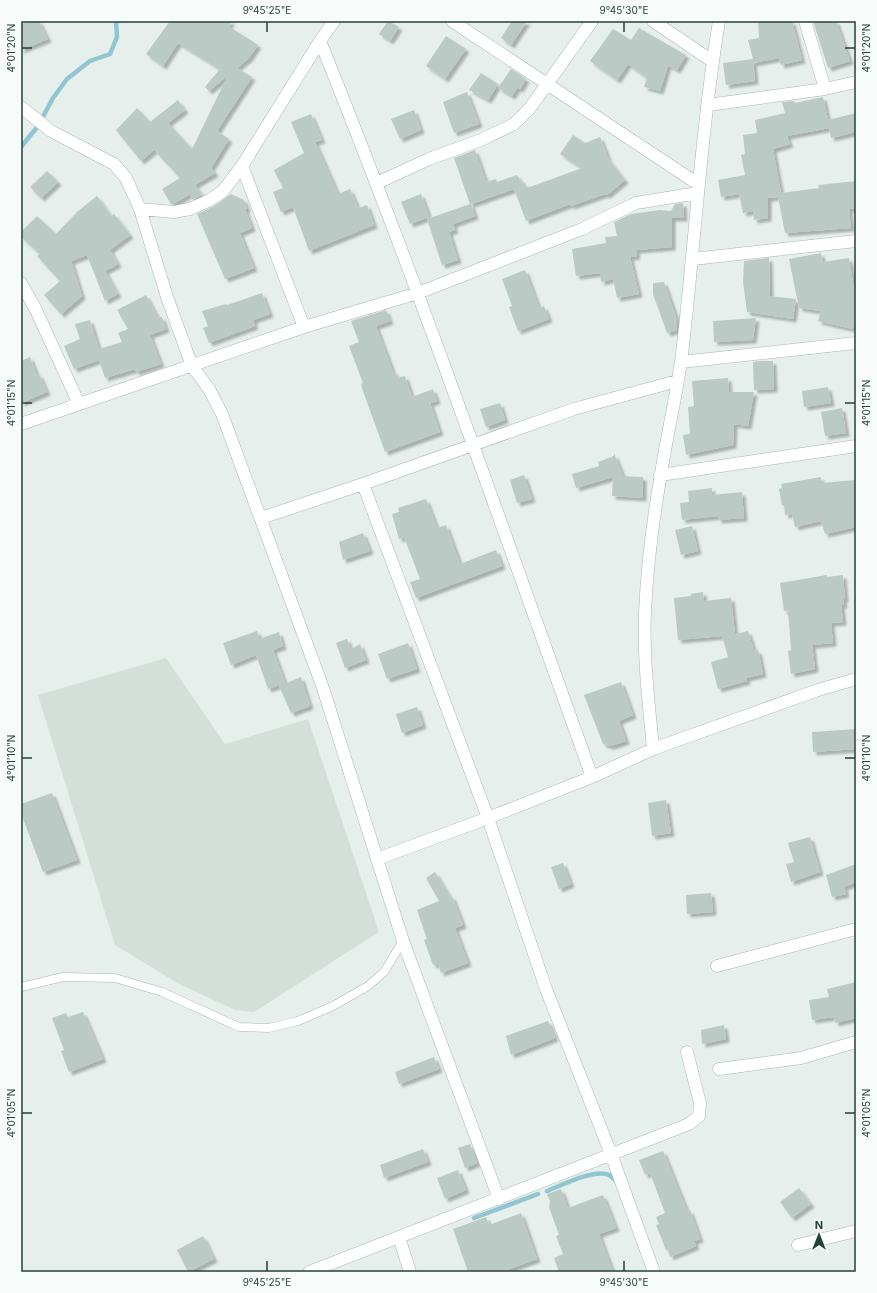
<svg xmlns="http://www.w3.org/2000/svg" width="877" height="1293" viewBox="0 0 877 1293" font-family="Inter,sans-serif">
<style>
.built{fill:#d4dfda}
.lines{fill:none;stroke-linecap:round;stroke-linejoin:round}
.stream{stroke:#90c6d2;stroke-width:4.5}
.building{fill:#bbcac4;filter:url(#shadow)}
.lane-casing{stroke:#a8b7b2;stroke-width:9}
.street-casing{stroke:#a8b7b2;stroke-width:13}
.lane{stroke:#fff;stroke-width:8}
.street{stroke:#fff;stroke-width:12}
.ticks{fill:none;stroke:#25413a;stroke-width:1.5}
.neatline{fill:none;stroke:#25413a;stroke-width:1.5}
.ticks-label{font-size:10px;text-anchor:middle;fill:#25413a}
</style>
<defs>
<filter id="shadow"><feDropShadow dx="3.5" dy="3.5" stdDeviation="1" flood-color="#0004"/></filter>
</defs>
<rect width="100%" height="100%" fill="#e6efeb"/>
<path class="built" d="M166 658 225 744 308 719 379 932 254 1012 235 1010 179 984 115 945 38 695Z"/>
<g class="lines">
<path class="stream" d="M21 147 38 126 53 98 67 79 90 61 110 54 117 37 116 21
M547 1191C560 1186 595 1168 609 1175 611 1176 614 1179 616 1181
M474 1218 538 1194"/>
</g>
<path class="building" d="M30 21H39L48 39 21 50V24Z
M170 21H232L228 26 258 45 249 58 237 68 252 77 217 131 229 139 211 168 215 173 195 185 202 195 192 200 190 194 173 204H171L162 189 180 178 154 150 141 161 116 130 137 108 150 122 178 100 185 110 168 123 192 149 228 75 209 91 205 87 220 69 178 43 163 66 146 54Z
M388 21 399 27 390 41 379 34Z
M512 21H527L511 45 501 38Z
M758 21H792L802 60 781 65 779 58 753 63V60L755 81 726 85 723 63 753 59 748 40 759 38Z
M813 21H836L850 61 828 68Z
M639 28 686 55 677 70 668 65 660 91 644 87 647 78 628 64 617 80 590 61 613 29 631 40Z
M446 36 466 49 445 79 426 66Z
M511 69 526 79 520 89 517 88 512 96 498 88Z
M481 73 498 84 488 100 469 90Z
M467 92 479 124 454 133 443 102Z
M823 97 828 120 856 113V132L831 138 829 128 787 136 790 144 773 149 781 193 819 188 818 185 856 181V208L849 209 851 228 785 233 778 197 768 198V218L754 220 753 211 743 213 739 194 721 197 718 180 745 175 741 155 745 154 743 135 757 133 755 120 785 113 782 102 794 101 795 103Z
M414 110 421 130 400 139 391 119Z
M311 114 322 140 315 142 338 194 350 189 358 208 367 205 374 225 309 251 293 207 281 212 273 192 283 188 274 170 304 153 291 122Z
M573 135 585 143 600 137 609 160 625 180 607 195 605 194 571 206 570 204 526 221 514 189 471 204 475 216 453 224 455 230 449 232 458 260 442 265 427 219 470 204 454 158 475 150 486 182 496 179 497 182 517 175 522 184 525 183 527 188 582 168 560 154Z
M47 171 58 182 41 198 30 187Z
M231 194 244 200 247 209H245L252 228 240 233 254 268 225 279 197 214 214 206Z
M421 194 429 217 410 224 401 202Z
M97 196 111 216 114 214 130 235 110 250 118 264 105 271 118 294 105 301 87 255 71 261 82 296 61 314 44 295 60 281 37 256 40 254 21 237V232L37 216 56 234 78 211Z
M683 203 684 218H672V247L636 250 637 256 630 257 639 294 617 298 613 279 601 282 600 273 576 276 572 249 606 243 605 237 617 236 614 222 631 214 660 210 671 211 675 204Z
M821 253 823 262 849 258 856 302V315L853 329 818 321 821 311 799 308 789 259Z
M769 258 770 296 796 299 793 319 747 312 743 282 744 261Z
M525 270 539 308 544 306 549 319 518 331 509 307 512 306 502 279Z
M664 282 677 320V330L667 333 653 294V283Z
M262 293 270 314 253 320 255 326 209 343 203 328 208 326 202 311 226 304 227 305Z
M146 295 158 318 162 317 166 329 150 335 161 364 136 372 135 369 105 378 99 360 74 369 64 346 80 339 75 324 90 320 99 349 122 342 118 333 128 329 117 310Z
M386 310 390 321 376 326 393 372H395L397 378 405 376 412 397 433 389 437 401 430 403 440 432 385 452 363 391 361 384 363 383 349 346 359 342 351 321Z
M756 318 753 340 714 342 713 321Z
M30 357 37 375 39 374 47 392 21 403V361Z
M759 361H773L774 389 754 390 753 362Z
M728 378 729 392H754L748 426 734 424 733 445 686 455 683 435 690 434 688 407 694 406 692 381Z
M828 387 831 403 804 407 802 391Z
M500 403 505 420 486 427 480 409Z
M842 408 846 433 825 436 821 412Z
M614 453 623 476 643 477V498L612 496 613 477 576 488 572 474 599 466 598 462 614 456Z
M524 475 532 499 517 503 510 480Z
M821 477V483L856 480V527L825 534 821 521 795 527 792 514 785 515 784 505 782 506 779 489 782 488 781 484Z
M712 488V495L742 492 744 518 718 520V516L682 520 680 503 689 502 688 491Z
M426 499 437 528 446 525 460 564 496 550 502 566 416 598 410 582 420 579 404 537 399 539 392 514 399 512 398 508Z
M692 526 698 551 681 555 675 530Z
M363 533 370 551 343 560 339 542Z
M827 575V577L843 575 845 599H843L844 605H841L843 622 831 623 833 643 812 645 815 669 791 674 788 651 791 650 788 610 784 611 780 583Z
M703 592 704 601 731 598 735 634 748 631 754 651 758 650 763 674 746 678 747 681 718 689 711 662 728 657 722 636 678 640 674 598 691 596V594Z
M257 631 259 639 279 632 283 646 273 650 285 683 268 689 256 655 231 665 223 643Z
M347 639 351 649 360 644 366 660 345 668 336 643Z
M408 643 417 669 387 679 378 654Z
M301 677 310 706 291 713 279 686Z
M621 682 633 715 619 721 626 741 611 746 603 744 584 695Z
M417 707 423 725 402 733 396 714Z
M856 729V749L813 752 812 732Z
M52 793 77 860 43 872 21 813V804Z
M666 800 671 833 652 836 648 803Z
M810 837 820 872 791 882 786 864 794 862 788 843Z
M563 863 571 884 559 889 551 867Z
M856 864V882L844 887 846 894 832 897 826 875Z
M435 872 450 897 452 896 463 925 455 928 468 963 441 973 438 964 433 965 424 940 427 939 417 910 439 901 426 878Z
M711 893 713 912 687 914 686 895Z
M856 982V1018L835 1023 834 1017 812 1020 809 1000 829 997 827 989Z
M83 1012 103 1059 69 1072 61 1051 64 1050 52 1018 66 1013 68 1017Z
M548 1021 555 1038 511 1055 506 1036Z
M724 1025 726 1039 702 1044 701 1030Z
M434 1057 439 1069 399 1084 395 1072Z
M470 1144 477 1163 465 1168 458 1148Z
M423 1149 428 1162 384 1178 380 1165Z
M663 1151 687 1211 690 1210 700 1239 694 1241 696 1246 670 1257 668 1249 666 1250 656 1225 659 1224 656 1217 665 1213 650 1173 645 1175 639 1160Z
M458 1170 466 1190 445 1199 437 1178Z
M799 1188 811 1204 792 1218 780 1202Z
M561 1189 568 1208 603 1195 616 1228 599 1234 613 1272H559L554 1258 563 1254 556 1236 559 1235 549 1207 550 1201 547 1194Z
M521 1213 537 1259 501 1272H468L453 1229 486 1217 489 1225Z
M203 1236 214 1259 188 1272 177 1250Z"/>
<g class="lines">
<defs>
<path id="lane" d="M21 987 63 977 115 978 162 992 239 1027 269 1028 298 1021 333 1006 368 986 384 972 403 941"/>
<path id="street" d="M452 21 698 184
M653 21 712 61
M805 21 825 89
M320 41C418 283 503 530 592 777
M708 105 825 89 856 82
M21 107 51 131 114 164 126 178 140 209 167 297 192 366 209 389 222 414 277 563 323 688 403 941 499 1199
M242 166 304 327
M377 183 429 159 481 140 514 124 530 108 592 21
M140 209 174 212 190 209 210 200 223 191 242 166 320 41 334 21
M693 259 856 241
M21 283 36 310 79 404
M681 362 856 343
M21 424 304 327 418 293 582 229 636 203 698 193
M660 475 856 446
M363 484 488 818 546 989 611 1154 654 1272
M261 518 363 484 574 409 677 381
M653 749C649 704 643 658 645 613 647 567 653 519 661 474 667 434 677 394 682 354 695 243 701 131 719 21
M377 859 488 818 592 777 653 749 818 690 856 679
M717 966 856 929
M719 1069 801 1058 856 1042
M399 1237 410 1272
M798 1245 856 1231
M309 1272 689 1124 699 1116 700 1103 687 1052"/>
</defs>
<use href="#lane" class="lane-casing"/>
<use href="#street" class="street-casing"/>
<use href="#lane" class="lane"/>
<use href="#street" class="street"/>
</g>
<path class="ticks" d="M267 22V32M624 22V32M22 48H32M845 48H855M22 403H32M845 403H855M22 758H32M845 758H855M22 1113H32M845 1113H855M267 1261V1271M624 1261V1271"/>
<rect width="877" height="1293" fill="none" stroke="#f7fbf9" stroke-width="44"/>
<g transform="translate(819 1235)" stroke="#f7fbf9" stroke-width="3" paint-order="stroke">
<path d="M0-3L7 15L0 10L-7 15Z" fill="#25413a"/>
<text y="-6" font-size="11" font-weight="bold" text-anchor="middle" fill="#25413a">N</text>
</g>
<rect x="22" y="22" width="833" height="1249" class="neatline"/>
<g class="ticks-label">
<text x="267" y="14">9°45'25"E</text>
<text x="624" y="14">9°45'30"E</text>
<text transform="translate(11 48) rotate(-90)" y="4">4°01'20"N</text>
<text transform="translate(866 48) rotate(-90)" y="4">4°01'20"N</text>
<text transform="translate(11 403) rotate(-90)" y="4">4°01'15"N</text>
<text transform="translate(866 403) rotate(-90)" y="4">4°01'15"N</text>
<text transform="translate(11 758) rotate(-90)" y="4">4°01'10"N</text>
<text transform="translate(866 758) rotate(-90)" y="4">4°01'10"N</text>
<text transform="translate(11 1113) rotate(-90)" y="4">4°01'05"N</text>
<text transform="translate(866 1113) rotate(-90)" y="4">4°01'05"N</text>
<text x="267" y="1286">9°45'25"E</text>
<text x="624" y="1286">9°45'30"E</text>
</g>
</svg>
